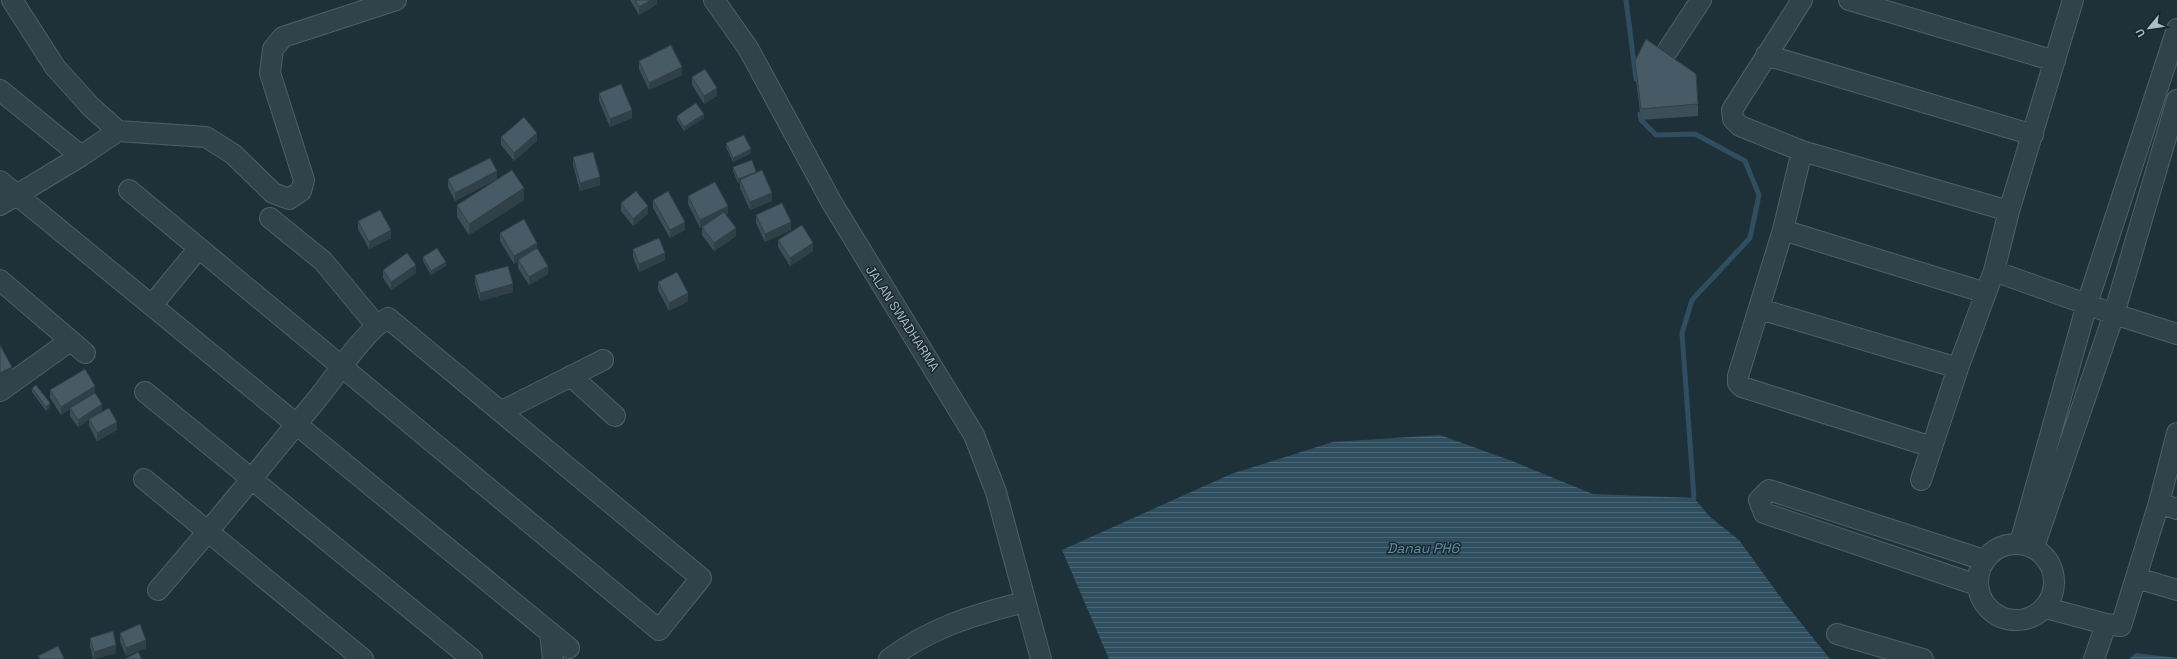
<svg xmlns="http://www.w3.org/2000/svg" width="2177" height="659" viewBox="0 0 2177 659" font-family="'Space Grotesk',sans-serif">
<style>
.water{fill:url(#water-rules)}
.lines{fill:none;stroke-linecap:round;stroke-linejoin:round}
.stream{stroke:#2f4f60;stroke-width:5}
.minor-casing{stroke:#505f68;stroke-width:22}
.minor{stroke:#32424a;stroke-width:20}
.wall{fill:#3c4e58}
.shaded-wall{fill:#314047}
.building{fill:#465b66;stroke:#314047}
.labels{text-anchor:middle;stroke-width:3;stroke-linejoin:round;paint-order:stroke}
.street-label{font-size:13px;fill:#acbdc7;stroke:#18262e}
.water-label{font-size:14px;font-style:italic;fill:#6292a9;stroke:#18262e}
</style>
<defs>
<pattern id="water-rules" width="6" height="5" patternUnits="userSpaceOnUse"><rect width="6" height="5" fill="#2f4f60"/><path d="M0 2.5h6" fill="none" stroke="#4a6675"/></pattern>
</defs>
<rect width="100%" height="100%" fill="#1e3139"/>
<path class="water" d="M1440 435 1512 461 1593 494 1694 498 1710 517 1739 540 1784 602 1830 659H1109L1062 550 1231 474 1333 442Z
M2136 653 2177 658V659H2129Z"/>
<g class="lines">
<path class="stream" d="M1626 0 1636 79
M1640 114 1641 120 1656 135 1695 134 1745 161 1759 195 1750 238 1692 300 1682 333 1694 498"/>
<defs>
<path id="minor" d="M12 0 55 67 91 107 118 131 206 137 233 154 273 193 289 199 301 191 304 180 270 73 273 49 283 37 396 0
M714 0 748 48 832 203 974 435 996 492 1041 659
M1802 0 1732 110 1733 119 1740 126 1802 151 2009 211 1994 271 1958 368 1921 480
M1849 0 2055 61
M1668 50 1701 0
M1766 55 2033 135
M0 90 81 156
M1802 151 1783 230 1738 376V383L1742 387 1932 447
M0 181 569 648
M129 190 659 630 701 578 388 318C363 332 337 375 318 398 265 462 213 527 158 590
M0 205 81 156 118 131
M2009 211 2073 0
M270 218 323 261 376 325
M1783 230 1986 293
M1994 271 2114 314 2177 334
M0 280 85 353
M152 305 199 248
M1760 309 1958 368
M571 376 615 416
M0 391 70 341
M145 392 472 659
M502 411 603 360
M144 479 363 659
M2159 503 2177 509
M2020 543 2087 304 2177 29
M1978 582a38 38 0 1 1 76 0a38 38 0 1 1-76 0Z
M2034 547 2114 314 2177 100
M2137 578 2177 590
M1977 585 1764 513 1759 500 1769 490 1984 560
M2046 608 2106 624 2121 626 2159 503 2177 433
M550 632 553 659
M1837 634 1923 659
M889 659C932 627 973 615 1024 602
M2094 659 2106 624"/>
</defs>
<use href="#minor" class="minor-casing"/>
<use href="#minor" class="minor"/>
</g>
<path class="wall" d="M630 0H657V4L639 15Z
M639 61 682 75 649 90 639 69Z
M1635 61 1698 104V116L1641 120 1635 73Z
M692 77 717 96 704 104 692 85Z
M599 93 632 118 610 127 599 101Z
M677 116 704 118 684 131 677 120Z
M501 137 537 141 514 161 501 145Z
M726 143 751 153 733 162 726 147Z
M573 157 600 185 580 191 573 165Z
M733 167 756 173 772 201 750 210 740 188V182L738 183 733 171Z
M448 179H497L455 201 448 187Z
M688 196 728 214H726L736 236 714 251 702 235V227L700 228 688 204Z
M524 200 469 235 457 217V205Z
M653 200 685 230 670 238 653 208Z
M621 203 648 214 633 226 621 211Z
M756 215 791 230 765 242 756 223Z
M358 221 391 238 369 249 358 229Z
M500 233 537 248 548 274 529 285 518 268V262L514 264 500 241Z
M778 240 813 251 790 266 778 247Z
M633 249 665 260 639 272 633 257Z
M423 257 446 266 431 275 423 261Z
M383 270 416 273 391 290 383 278Z
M475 275 513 292 480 301 475 283Z
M658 282 688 301 669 311 658 290Z
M32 388 50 407 46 411 32 392Z
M50 390 95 393 102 411 117 430 97 441 89 426V420L78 427 70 416V409L61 415 50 398Z
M120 633 146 648 126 656 120 641Z
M90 638 116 653 93 659 90 646Z"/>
<path class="shaded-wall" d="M651 0H657V4L639 15V7Z
M682 67V75L649 90V83Z
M717 88V96L704 104V96Z
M632 110V118L610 127V119Z
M704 114V118L684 131V127Z
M537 133V141L514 161V153Z
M751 149V153L733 162V158Z
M497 171V179L455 201V193Z
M756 172V176L740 180V182L738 183V179Z
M600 177V185L580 191V183Z
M524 188V200L469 235V224Z
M772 193V201L750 210V202Z
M648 206V214L633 226V219Z
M728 206V214L700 228V220Z
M685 222V230L670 238V230Z
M791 222V230L765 242V234Z
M736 228V236L714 251V243Z
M391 230V238L369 249V242Z
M537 243V251L518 260V262L514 264V256Z
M813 243V251L790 266V258Z
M665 253V260L639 272V264Z
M446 262V266L431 275V271Z
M416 265V273L391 290V282Z
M548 266V274L529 285V277Z
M513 284V292L480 301V293Z
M688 293V301L669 311V303Z
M12 367V375L0 381V373Z
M95 386V394L61 415V407Z
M50 403V407L46 411V407Z
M102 404V412L89 419V420L78 427V420Z
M117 422V430L97 441V433Z
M146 640V648L126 656V648Z
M116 645V653L94 659V652Z"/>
<path class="building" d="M635 0H651L639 7Z
M1646 39 1696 74 1698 104 1641 109 1635 61Z
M671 45 682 67 649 83 639 61Z
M705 69 717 88 704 96 692 77Z
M621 84 632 110 610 119 599 93Z
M696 103 704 114 684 127 677 116Z
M524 117 537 133 514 153 501 137Z
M744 135 751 149 733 158 726 143Z
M593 152 600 177 580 183 573 157Z
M490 158 497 171 455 193 448 179Z
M752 160 756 172 738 179 733 167Z
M512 170 524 188 469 224 457 205Z
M762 170 772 193 750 202 740 180Z
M715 182 728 206 700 220 688 196Z
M636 191 648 206 633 219 621 203Z
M668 191 685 222 670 230 653 200Z
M782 203 791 222 765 234 756 215Z
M380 210 391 230 369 242 358 221Z
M724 212 736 228 714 243 702 227Z
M524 219 537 243 514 256 500 233Z
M802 225 813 243 790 258 778 240Z
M659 238 665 253 639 264 633 249Z
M437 248 446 262 431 271 423 257Z
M537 248 548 266 529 277 518 260Z
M407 253 416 265 391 282 383 270Z
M508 266 513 284 480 293 475 275Z
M677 272 688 293 669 303 658 282Z
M0 345 12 367 0 373Z
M85 369 95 386 61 407 50 390Z
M36 385 50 403 46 407 32 388Z
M95 393 102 404 78 420 70 408Z
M109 408 117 422 97 433 89 419Z
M140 624 146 640 126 648 120 633Z
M113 631 116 645 94 652 90 638Z
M58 646 64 658 63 659H40L38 656Z
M138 652 142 659H125Z"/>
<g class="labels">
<g class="street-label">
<text transform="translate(903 318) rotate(57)" y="5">JALAN SWADHARMA</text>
</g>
<g class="water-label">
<text x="1423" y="553">Danau PH6</text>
</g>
</g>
<g transform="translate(2149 28) rotate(241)" stroke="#18262e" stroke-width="3" paint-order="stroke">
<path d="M0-3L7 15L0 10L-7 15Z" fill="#acbdc7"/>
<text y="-6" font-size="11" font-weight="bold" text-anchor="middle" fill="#acbdc7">U</text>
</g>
</svg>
